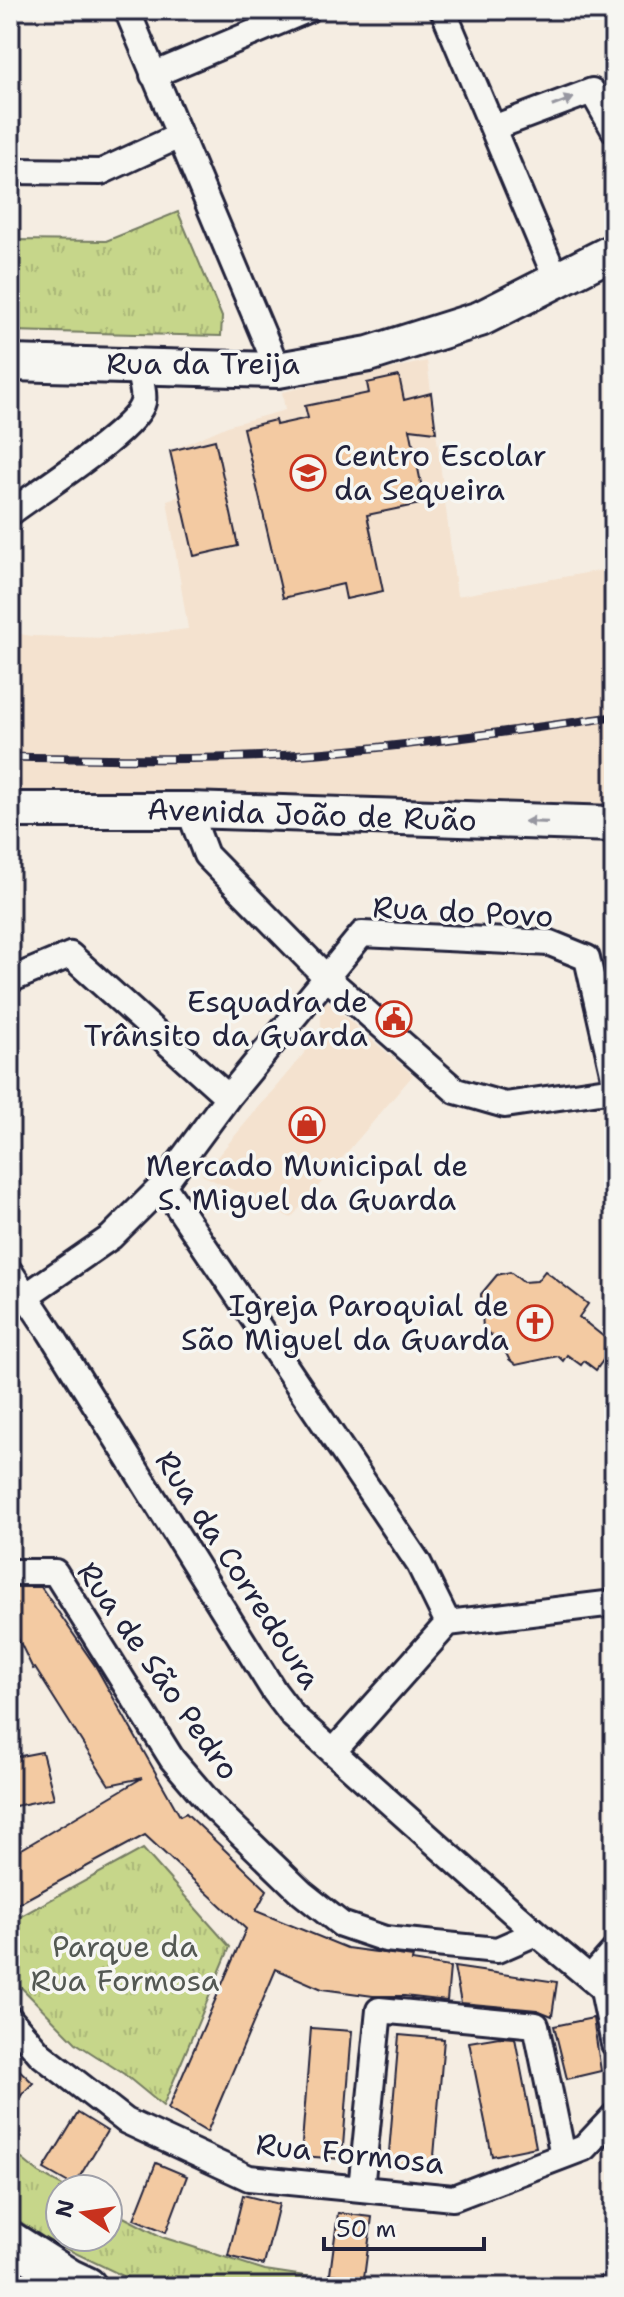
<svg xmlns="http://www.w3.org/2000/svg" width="624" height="2297" viewBox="0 0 624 2297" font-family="'Shantell Sans',sans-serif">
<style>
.built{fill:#f4e2cf}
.park{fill:url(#park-tufts);stroke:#747c62;stroke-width:2}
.building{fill:#f3caa2;stroke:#22223b;stroke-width:2}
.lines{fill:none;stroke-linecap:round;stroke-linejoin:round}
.street-casing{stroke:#22223b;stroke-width:30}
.secondary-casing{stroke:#22223b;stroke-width:40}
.primary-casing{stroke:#22223b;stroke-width:44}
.street{stroke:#f6f6f2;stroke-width:24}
.secondary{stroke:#f6f6f2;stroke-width:34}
.primary{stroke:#f6f6f2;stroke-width:38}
.rail-casing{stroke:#22223b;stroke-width:9}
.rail{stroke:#f6f6f2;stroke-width:6;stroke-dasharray:18;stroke-linecap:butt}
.oneway{fill:#9797a0}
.labels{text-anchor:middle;stroke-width:7;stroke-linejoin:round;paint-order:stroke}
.street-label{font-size:30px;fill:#22223b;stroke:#f6f6f2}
.poi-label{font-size:30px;fill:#22223b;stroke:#f6f6f2;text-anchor:end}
.park-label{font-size:30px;fill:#535853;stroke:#f6f6f2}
</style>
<defs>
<pattern id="park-tufts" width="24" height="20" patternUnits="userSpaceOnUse" patternTransform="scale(2)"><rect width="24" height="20" fill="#c6d68a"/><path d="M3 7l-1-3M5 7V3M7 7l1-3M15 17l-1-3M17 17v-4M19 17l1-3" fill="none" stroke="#aab778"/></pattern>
</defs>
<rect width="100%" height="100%" fill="#f5ede2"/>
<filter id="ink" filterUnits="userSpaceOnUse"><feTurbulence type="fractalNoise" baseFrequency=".0125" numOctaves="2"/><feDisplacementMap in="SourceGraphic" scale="16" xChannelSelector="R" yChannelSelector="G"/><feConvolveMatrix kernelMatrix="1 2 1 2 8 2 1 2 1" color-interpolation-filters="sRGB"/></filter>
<g filter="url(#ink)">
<path class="built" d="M427 361 457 596 614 568V808L10 798V632L31 636 111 638 188 629 167 500 180 496 170 451 230 425 285 410 282 392Z
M327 1001 413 1075 291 1218 202 1175 321 1033V1009Z
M10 2263 48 2287H10Z"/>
<path class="park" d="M178 212 222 317 221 336 10 331V240L106 241Z
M143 1849 230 1947 163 2106 124 2074 76 2043 10 1976V1922Z
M10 2149 39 2173 68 2189H60V2237H108V2209L162 2237 265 2270 311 2277 317 2287H146L48 2240 10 2215Z"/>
<path class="building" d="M399 376 404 400 431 393 436 432 410 429 425 503 367 515 383 591 346 599 343 584 283 598 243 428 275 420 276 425 308 418 305 406 369 393 367 383Z
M215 440 238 546 194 556 170 451Z
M545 1271 588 1304 579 1317 614 1345 596 1370 584 1361 581 1365 567 1355 563 1361 558 1356 516 1365 509 1359 501 1343 483 1329 481 1294 497 1275 510 1272 523 1282 537 1281Z
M10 1587H41L96 1667 180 1816 186 1813 267 1890 256 1911 347 1948 413 1957 412 1961 450 1967 447 2001 404 1996H373L322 1989 276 1969 207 2132 168 2109 246 1929 145 1835 10 1908V1856L142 1778 109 1785 35 1668 33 1669 15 1632H10Z
M42 1752 54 1798 10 1807V1758Z
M454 1967 557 1982 552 2016 537 2010 461 2003Z
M593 2018 601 2071 567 2079 554 2026Z
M311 2028 352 2031 342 2159 301 2156Z
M399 2035 444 2039 433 2168 388 2164Z
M499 2037 515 2038 536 2147 492 2156 469 2042Z
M10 2061 33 2083 10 2107Z
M78 2113 107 2131 74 2186 44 2169Z
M156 2163 187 2176 166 2232 134 2219Z
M243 2195 279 2204 264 2265 228 2256Z
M338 2213 372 2217 364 2278 330 2274Z"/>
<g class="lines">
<defs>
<path id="street" d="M127 10 278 370
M443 10 557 281
M153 75 307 10
M493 128 592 91 614 130
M10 171 101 172 179 136
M10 513C37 492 137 430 143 402 145 392 139 375 137 365
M189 810 206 855 325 976 456 1091 505 1105 614 1089
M10 980 70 955 228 1097
M163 1185 419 1564 448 1623
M10 1272 50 1332 274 1691 293 1716 536 1933 614 1998
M10 1307 111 1237 163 1185 228 1097 362 934 550 943 587 958 614 1077
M10 1572H55L172 1759 213 1807 302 1893 341 1924 385 1939 497 1950 536 1933
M333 1752 448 1623 614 1603
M591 1977 614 1951
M603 1990 614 2044
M10 2019 40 2054 126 2121 249 2178 453 2198 584 2148 614 2116
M361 2189 379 2010 536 2025 563 2156
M610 2287 614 2284"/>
<path id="secondary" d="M10 363 278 370 369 354 480 319 614 251
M10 810H189L614 824"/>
<path id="primary" d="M10 2241 70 2279 87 2287"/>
</defs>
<use href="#street" class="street-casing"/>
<use href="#secondary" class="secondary-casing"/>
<use href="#primary" class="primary-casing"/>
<use href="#street" class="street"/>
<use href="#secondary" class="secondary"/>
<use href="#primary" class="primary"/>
<defs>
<path id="rail" d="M10 757C113 759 216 761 319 753 418 745 516 730 614 717"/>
</defs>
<use href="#rail" class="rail-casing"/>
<use href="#rail" class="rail"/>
</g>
<defs><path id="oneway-solid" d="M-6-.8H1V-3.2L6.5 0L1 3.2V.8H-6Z" transform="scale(2)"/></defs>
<g class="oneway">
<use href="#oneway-solid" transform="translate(563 102) rotate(-21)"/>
<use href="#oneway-solid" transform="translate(536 822) rotate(-178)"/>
</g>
</g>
<defs>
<symbol id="school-ring" viewBox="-11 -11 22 22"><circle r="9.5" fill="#f6f6f2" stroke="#c8321e" stroke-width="1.5"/><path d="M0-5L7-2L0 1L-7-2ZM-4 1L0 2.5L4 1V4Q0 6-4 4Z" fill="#c8321e"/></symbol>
<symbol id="civic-ring" viewBox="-11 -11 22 22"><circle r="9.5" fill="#f6f6f2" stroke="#c8321e" stroke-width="1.5"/><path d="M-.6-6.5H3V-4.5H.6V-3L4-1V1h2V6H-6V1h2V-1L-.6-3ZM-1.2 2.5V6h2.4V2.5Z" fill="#c8321e"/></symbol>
<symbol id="shop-ring" viewBox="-11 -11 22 22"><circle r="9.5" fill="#f6f6f2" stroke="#c8321e" stroke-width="1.5"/><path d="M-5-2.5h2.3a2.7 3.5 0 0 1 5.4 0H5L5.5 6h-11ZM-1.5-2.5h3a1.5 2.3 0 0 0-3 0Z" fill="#c8321e"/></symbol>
<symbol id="church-ring" viewBox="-11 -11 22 22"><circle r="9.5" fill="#f6f6f2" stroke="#c8321e" stroke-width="1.5"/><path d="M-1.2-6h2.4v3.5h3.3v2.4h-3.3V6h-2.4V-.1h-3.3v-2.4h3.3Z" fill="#c8321e"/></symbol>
</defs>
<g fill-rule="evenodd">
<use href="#school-ring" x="288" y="453" width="40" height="40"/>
<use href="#civic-ring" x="374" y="999" width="40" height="40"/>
<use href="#shop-ring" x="287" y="1105" width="40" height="40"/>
<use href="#church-ring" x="515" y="1303" width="40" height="40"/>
</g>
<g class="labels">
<g class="street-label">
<text x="203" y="374">Rua da Treija</text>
<text transform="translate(312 815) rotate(2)" y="10">Avenida João de Ruão</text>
<text transform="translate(463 912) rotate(3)" y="10">Rua do Povo</text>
<text transform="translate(238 1570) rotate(57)" y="10">Rua da Corredoura</text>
<text transform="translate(158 1671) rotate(55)" y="10">Rua de São Pedro</text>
<text transform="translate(350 2154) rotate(6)" y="10">Rua Formosa</text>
</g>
<g class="poi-label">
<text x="334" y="466" text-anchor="start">Centro Escolar<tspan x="334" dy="34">da Sequeira</tspan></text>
<text x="368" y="1012">Esquadra de<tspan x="368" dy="34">Trânsito da Guarda</tspan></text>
<text x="307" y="1176" text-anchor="middle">Mercado Municipal de<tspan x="307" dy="34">S. Miguel da Guarda</tspan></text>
<text x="509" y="1316">Igreja Paroquial de<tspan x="509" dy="34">São Miguel da Guarda</tspan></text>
</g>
<g class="park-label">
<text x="125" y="1957">Parque da<tspan x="125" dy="34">Rua Formosa</tspan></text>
</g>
</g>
<rect width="624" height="2297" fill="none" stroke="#f6f6f2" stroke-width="40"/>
<rect x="20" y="20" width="584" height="2257" fill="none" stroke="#22223b" stroke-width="3" filter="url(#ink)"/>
<g transform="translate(84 2213) rotate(283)"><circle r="38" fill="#f6f6f2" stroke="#a1a1a9" stroke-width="2"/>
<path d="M0-6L14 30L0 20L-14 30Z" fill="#c8321e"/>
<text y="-12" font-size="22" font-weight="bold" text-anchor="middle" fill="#22223b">N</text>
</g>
<path d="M324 2237v12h160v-12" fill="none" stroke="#22223b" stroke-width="4"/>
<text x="336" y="2237" font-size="24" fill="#22223b" stroke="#f6f6f2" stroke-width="6" paint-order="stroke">50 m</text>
</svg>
